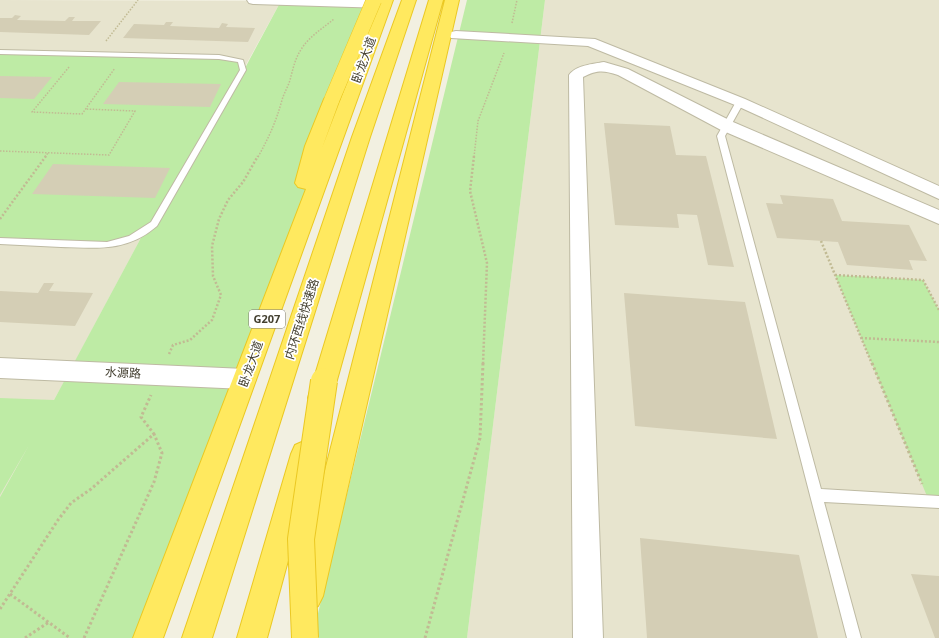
<svg xmlns="http://www.w3.org/2000/svg" width="939" height="638" viewBox="0 0 939 638" font-family="'Open Sans','Noto Sans SC',sans-serif">
<style>
.residential{fill:#e7e4ce}
.green{fill:#beeba5}
.building{fill:#d4ceb5}
.lines{fill:none;stroke-linecap:round;stroke-linejoin:round}
.lane-casing{stroke:#bebaa3;stroke-width:2}
.street-casing{stroke:#bebaa3;stroke-width:2}
.highway-casing{stroke:#ebc822;stroke-width:2}
.path-far2{stroke:#c1ba93;stroke-width:1.5;stroke-dasharray:1.5 1.5;stroke-linecap:butt}
.path-far1{stroke:#c1ba93;stroke-width:2.5;stroke-dasharray:2 2;stroke-linecap:butt}
.path{stroke:#c1ba93;stroke-width:3;stroke-dasharray:2.5 2.5;stroke-linecap:butt}
.lane{fill:#fff;fill-rule:evenodd}
.street{fill:#fff;fill-rule:evenodd}
.highway{fill:#ffe95f;fill-rule:evenodd}
.highway-bridge-far1-casing{stroke:#ebc822;stroke-width:16;stroke-linecap:butt}
.highway-bridge-casing{stroke:#ebc822;stroke-width:28;stroke-linecap:butt}
.highway-bridge-far1{stroke:#ffe95f;stroke-width:15}
.highway-bridge{stroke:#ffe95f;stroke-width:26}
.labels{text-anchor:middle;stroke-width:3.5;stroke-linejoin:round;paint-order:stroke}
.shield{fill:#fff;stroke:#7c796f;stroke-width:1}
.shield-label{font-size:11px;font-weight:bold;fill:#444031}
.street-label{font-size:12px;fill:#444031;stroke:#fff}
</style>
<rect width="100%" height="100%" fill="#f2f0e1"/>
<path class="residential" d="M0 0 281 1 243 70 143 234 70 371 0 497Z
M545 0H939V638H467Z"/>
<path class="green" d="M467 0H545L467 638H312Z
M281 1 385 4 148 638H0V497L29 445 0 495V398L54 400 143 234 123 242 0 241V52L219 57 241 61 244 70Z
M835 275 923 280 939 310V502L929 501Z"/>
<path class="building" d="M15 15 21 16 17 20 65 21 69 17H75L72 21H101L89 35 0 32V18H12Z
M166 22H173L170 26 219 28 222 23 228 24 226 27 255 28 248 42 123 38 134 24 164 25Z
M0 76 52 77 34 99 0 98Z
M119 82 221 84 210 107 103 104Z
M604 123 670 126 676 155 706 156 734 267 708 265 697 215 677 214 679 228 615 225Z
M53 164 170 168 155 198 32 194Z
M780 195 833 199 842 221 909 225 927 261 909 260 913 270 847 265 838 242 777 238 766 203 783 204Z
M44 283H54L49 291 93 293 75 326 0 322V291L38 293Z
M624 293 745 302 777 439 635 426Z
M640 538 799 555 818 638H647Z
M911 574 939 576V638H935Z"/>
<g class="lines">
<defs>
<path id="lane" d="M0 50 219 55 243 60 246 70 157 226C127 252 98 248 61 247 41 246 20 245 0 244V238L107 242 129 236 151 222 240 70 238 62 219 59 0 54Z
M737 100H740L744 102 725 136 821 489 939 496V508L824 502 861 638H847L717 136Z"/>
<path id="street" d="M247 0H379L390 1 391 4 390 7 385 8 253 4 249 3Z
M456 31 595 39 745 99 939 186V199L735 105 588 46 451 38 449 35 451 32Z
M604 62 628 69 733 122 939 210V224L721 130 618 75C603 70 597 70 583 77L603 638H573L569 75C576 65 593 64 604 62Z
M0 358 245 369 253 372 256 379 253 386 245 389 0 378Z"/>
<path id="highway" d="M379 0H393L163 638H133L306 189 298 187 295 183 305 146 324 99 326 96 332 94 338 96 340 99 322 148Z
M402 0H416L370 137 212 638H182L352 137Z
M429 0H443L332 398 329 406 320 409 311 406 308 398Z
M445 0H459L323 596 318 606 308 611 298 606 293 596Z
M304 441 313 445 317 454 267 638H237L291 454 295 445Z"/>
</defs>
<use href="#lane" class="lane-casing"/>
<use href="#street" class="street-casing"/>
<use href="#highway" class="highway-casing"/>
<path class="path-far2" d="M512 23 517 0
M106 41 138 0
M69 67 32 112 82 114 115 68
M0 151 109 155 135 111 85 109
M45 157 48 153
M258 157C269 137 276 122 282 100 284 93 288 87 290 80 293 69 295 58 302 48 310 36 323 28 334 19
M474 157 478 121 504 53"/>
<path class="path-far1" d="M474 156 470 191 487 263 483 364
M0 219 46 156
M821 241 872 364
M835 275 923 280 939 310
M861 338 939 342
M169 354 173 345 190 340 212 320 221 295 213 276 212 246 219 219 228 200 243 182 258 156"/>
<path class="path" d="M872 363 922 484
M10 594 70 638
M0 609 58 520 71 503 91 489 154 434 141 417 151 395
M25 638 49 622
M84 638 154 482 162 453 154 434
M425 638 480 438 483 363"/>
<use href="#lane" class="lane"/>
<use href="#street" class="street"/>
<use href="#highway" class="highway"/>
<defs>
<path id="highway-bridge-far1" d="M332 99 374 0"/>
<path id="highway-bridge" d="M305 638 301 539 324 381"/>
</defs>
<use href="#highway-bridge-far1" class="highway-bridge-far1-casing"/>
<use href="#highway-bridge" class="highway-bridge-casing"/>
<use href="#highway-bridge-far1" class="highway-bridge-far1"/>
<use href="#highway-bridge" class="highway-bridge"/>
</g>
<g class="labels">
<rect class="shield" x="249" y="310" width="36" height="18" rx="3"/>
<g class="shield-label">
<text x="267" y="323">G207</text>
</g>
<g class="street-label">
<text transform="translate(364 60) rotate(-70)" y="4">卧龙大道</text>
<text transform="translate(302 319) rotate(-72)" y="4">内环西线快速路</text>
<text transform="translate(251 364) rotate(-70)" y="4">卧龙大道</text>
<text transform="translate(123 373) rotate(3)" y="4">水源路</text>
</g>
</g>
</svg>
